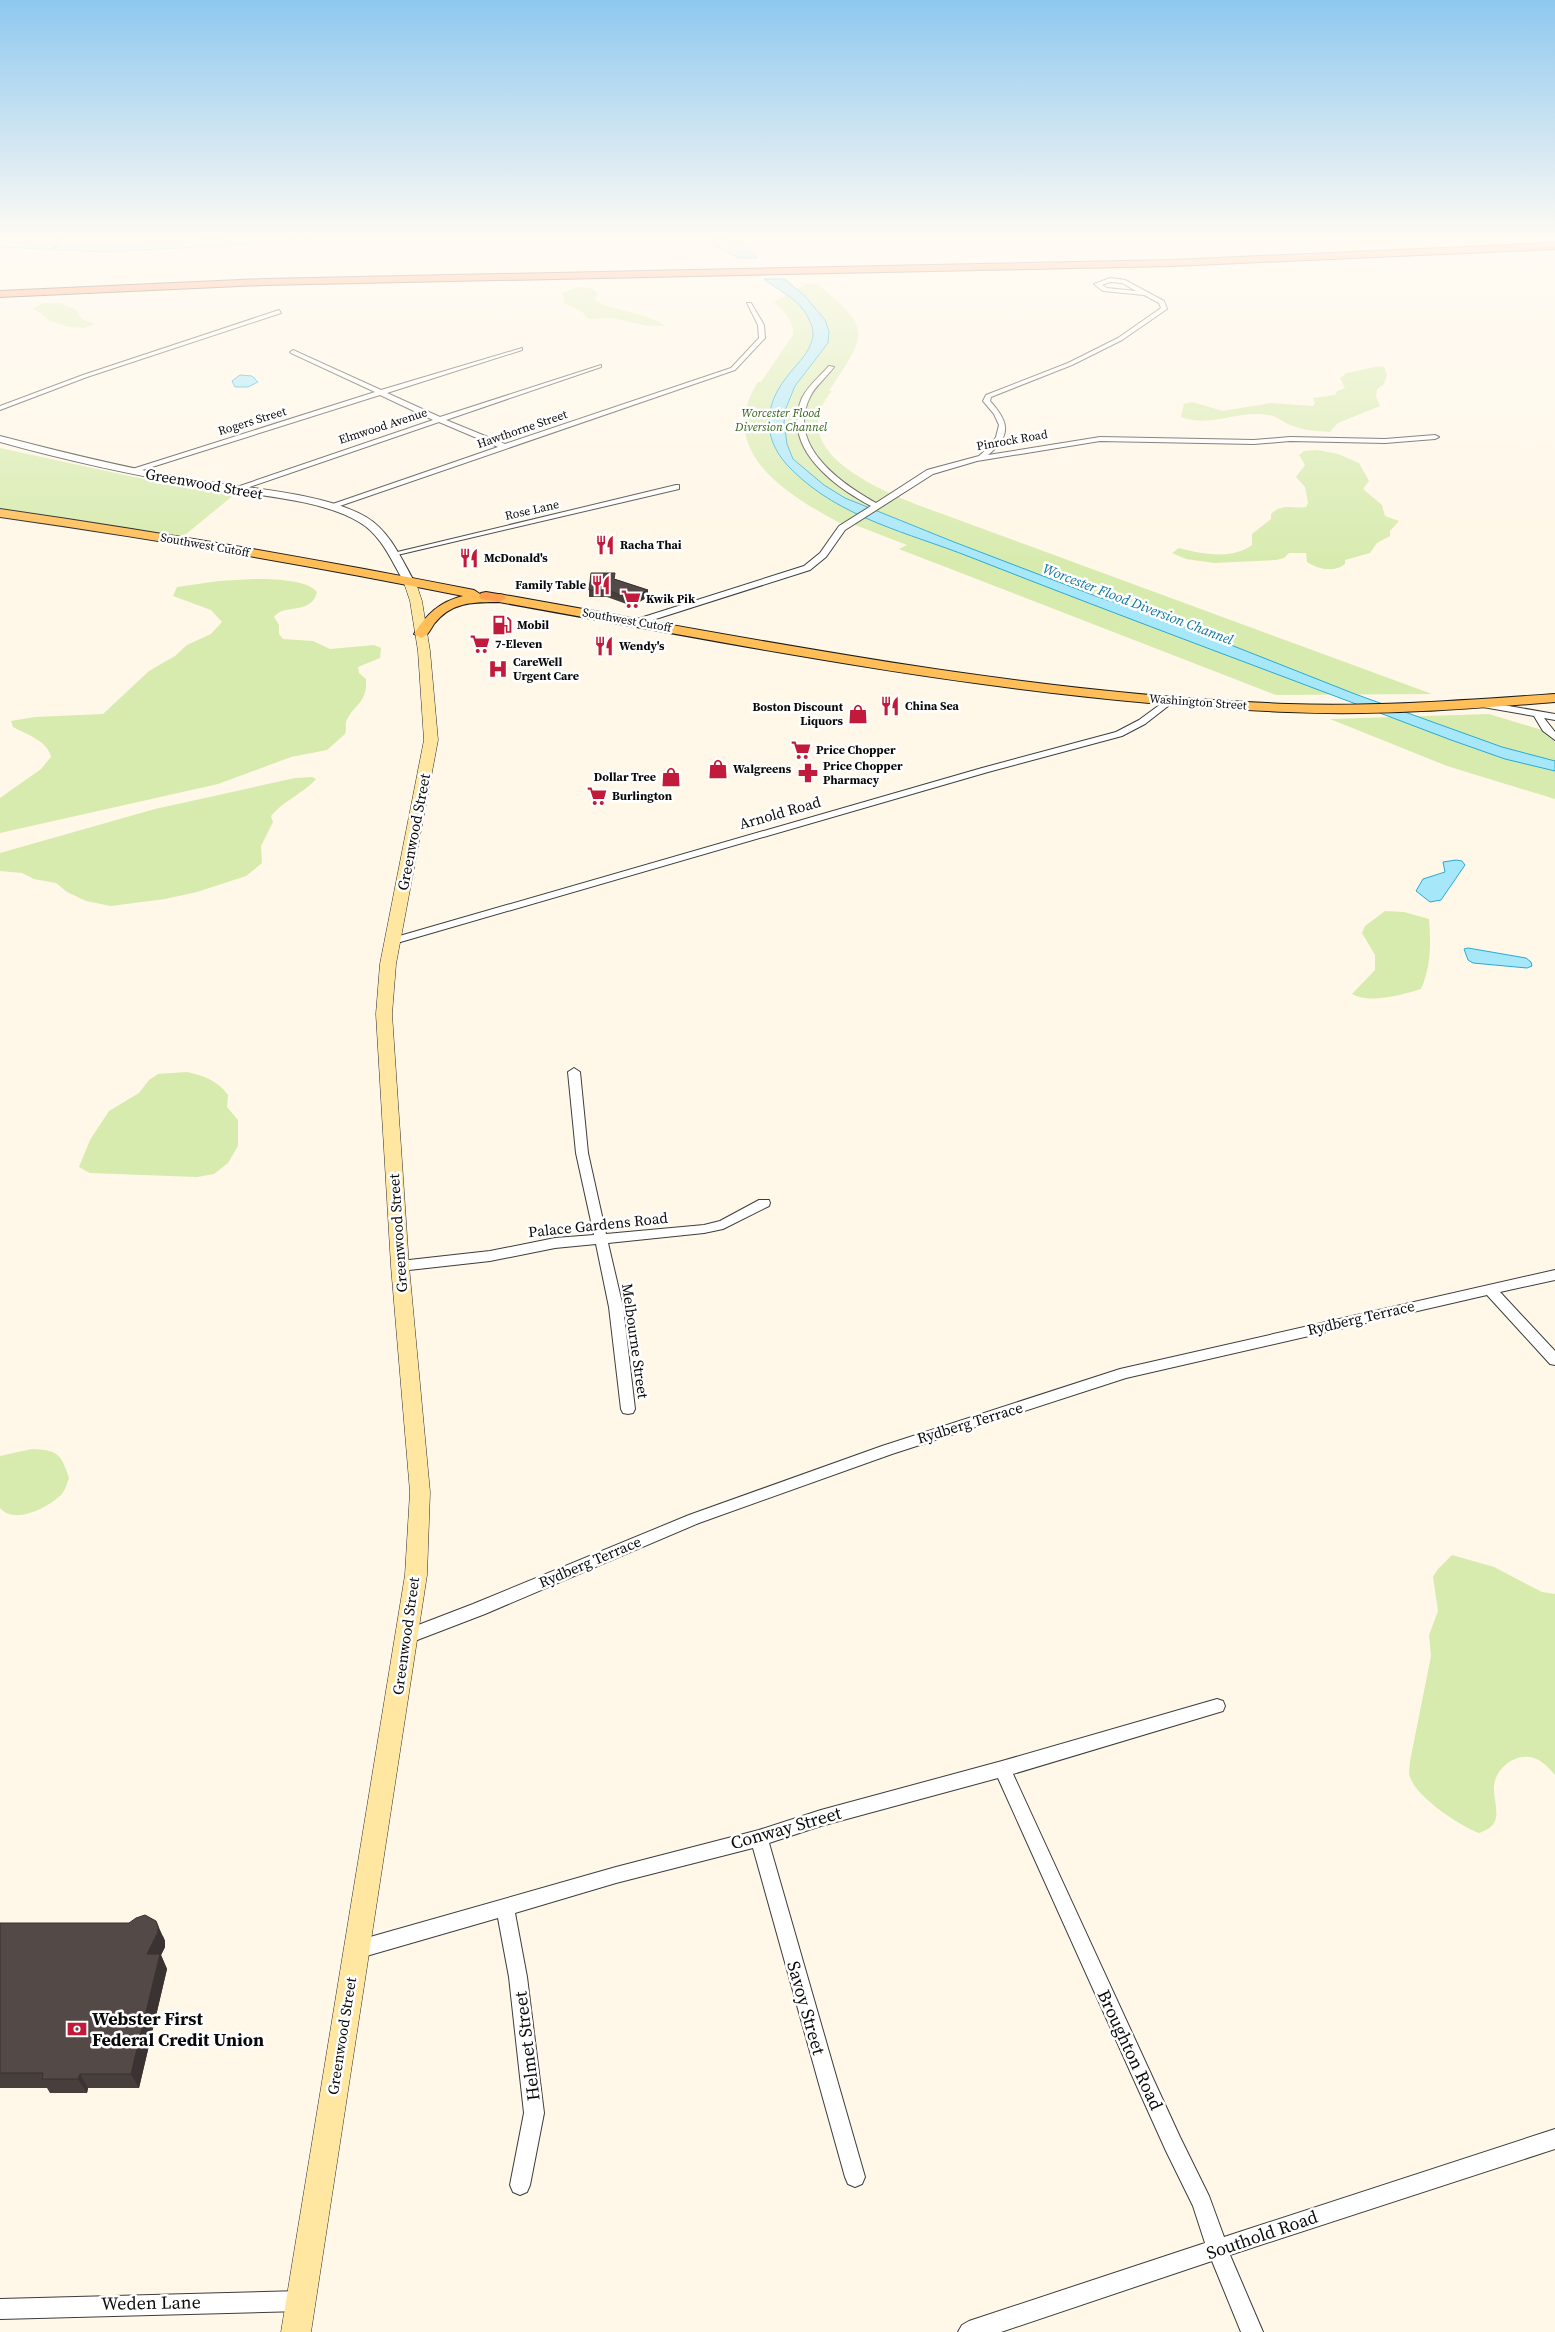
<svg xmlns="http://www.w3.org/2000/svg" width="1555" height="2332" viewBox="0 0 1555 2332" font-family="'Source Serif 4',serif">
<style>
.green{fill:#d7ebae}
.water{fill:#a7e7fa;stroke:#29aad6}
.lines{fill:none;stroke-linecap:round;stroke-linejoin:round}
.stream{stroke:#29aad6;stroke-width:2.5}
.minor-casing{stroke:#3d3d3d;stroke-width:2}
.tertiary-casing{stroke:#3d3d3d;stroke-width:2}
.secondary-casing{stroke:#2c2c2c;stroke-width:1}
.primary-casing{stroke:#1b1b1b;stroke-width:2}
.trunk-casing{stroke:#1b1b1b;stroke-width:2}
.motorway-casing{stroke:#1b1b1b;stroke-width:2}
.minor{fill:#fff;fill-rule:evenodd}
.tertiary{fill:#fff;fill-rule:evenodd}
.secondary{fill:#ffe7a2;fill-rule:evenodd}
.primary{fill:#ffbe57;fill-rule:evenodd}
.trunk{fill:#ff9e4e;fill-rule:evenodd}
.motorway{fill:#ff7f45;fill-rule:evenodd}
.wall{fill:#473f3c}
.shaded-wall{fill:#3a3331}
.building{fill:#534946;stroke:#3a3331}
.labels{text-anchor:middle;stroke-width:5;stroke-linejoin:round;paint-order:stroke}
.far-park-label{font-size:12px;font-style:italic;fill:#326417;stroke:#fff}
.far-street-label{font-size:12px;fill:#0a0a0a;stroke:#fff}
.far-poi-label{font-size:12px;font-weight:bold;fill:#0a0a0a;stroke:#fff;text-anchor:start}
.far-water-label{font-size:14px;font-style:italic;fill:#0d76a2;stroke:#fff}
.street-label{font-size:15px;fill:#0a0a0a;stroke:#fff}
.near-street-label{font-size:18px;fill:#0a0a0a;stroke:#fff}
.near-poi-label{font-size:18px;font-weight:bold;fill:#0a0a0a;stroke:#fff;text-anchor:start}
</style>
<rect width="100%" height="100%" fill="#fff7e7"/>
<path class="green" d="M806 284H817C873 329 867 333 829 391H832C782 449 877 489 918 505L1432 694 1276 695 899 549 907 545 850 523 844 525C790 497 713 452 758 382H761L793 335C794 320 784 312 774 302Z
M577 287 590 288 598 293 595 300C616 313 646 311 665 326H648L612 318 588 319 581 311 563 303 565 299 562 293Z
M42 303H60L77 310 81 319 95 324 84 328 68 327 48 320 42 314 33 309Z
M1379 366 1384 367 1387 375 1384 384 1377 389 1376 397 1380 406 1338 423 1330 432C1315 431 1302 430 1288 424 1281 421 1277 416 1268 415 1238 410 1211 428 1181 417L1184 404 1192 402 1223 411 1271 403 1313 406 1315 403 1313 398 1335 395 1337 391 1345 388 1340 378 1347 373Z
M0 448 139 478 235 494 180 539 84 521 0 510Z
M1317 450 1338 454 1359 463 1369 481 1363 489 1382 505 1385 516 1399 521 1390 531V536L1377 543 1370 553 1345 560V564C1335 573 1317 569 1307 562L1306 553H1289L1284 558 1276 560 1214 563 1186 559 1172 553 1179 548C1201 554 1232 560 1252 545V534L1271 519V514C1282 503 1293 509 1306 507L1308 503 1305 487 1296 477 1305 465 1299 455 1304 451Z
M253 579C269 579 307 579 317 592 311 616 284 603 274 617L279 625V634L283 639 313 641 330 649 374 645 381 648 380 658 358 667 359 673 366 679C368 704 352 705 346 722 345 726 347 730 345 734L327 750 291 757 218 784 0 833V798L41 769 51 757C48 741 26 734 13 727L11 721 35 717 103 714 149 671 175 656 187 645 211 634 222 622 211 610 173 596 177 587 219 581Z
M1489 714 1555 734V799L1447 766 1330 719Z
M312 777 316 779C303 794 284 800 271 816L273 822 261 846 262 863 246 876 197 892 165 899 111 906 86 901 67 892 56 883 34 879 22 873 0 871V853L155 809 295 778Z
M1385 911 1404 912 1429 919C1431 943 1431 967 1421 989 1402 995 1369 1004 1352 994L1375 970V955L1362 933 1365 926Z
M187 1072C204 1076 217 1080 228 1095L227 1107 238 1120V1146L228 1163 214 1174 197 1177 90 1173 79 1167 90 1140 109 1111 139 1093 149 1080 158 1074Z
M32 1449C57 1450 61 1453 69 1478 67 1483 65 1491 61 1495 47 1508 15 1525 0 1508V1456Z
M1452 1555 1494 1567 1542 1592 1555 1594V1775C1548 1767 1541 1759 1530 1757 1513 1754 1495 1770 1494 1786 1493 1797 1499 1812 1495 1821 1492 1828 1486 1830 1479 1833 1460 1826 1416 1797 1410 1777 1408 1773 1410 1766 1410 1761L1431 1656 1429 1635 1438 1611 1433 1577 1438 1569Z"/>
<path class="water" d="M232 238H309L235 245 105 252 0 247V241L55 245H116Z
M702 238C722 238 746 239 758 258H738Z
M764 279H784L804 295 825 320 829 331 828 343 795 386 786 408 784 422 787 444 793 459 824 485 845 498 954 542 1098 597 1160 617 1355 694 1502 747 1555 761V771L1505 759 1451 740C1291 679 1130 620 970 557 909 533 840 518 792 470 764 443 761 410 786 378 795 365 812 352 813 334 813 325 807 315 802 308 796 299 774 287 764 279Z
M240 375 252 376 258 382 248 387H235L232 381Z
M1456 860 1462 861 1465 865 1441 900 1430 902 1416 891 1423 879 1445 872 1443 862Z
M1468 948 1526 958 1531 962 1532 966 1527 968 1473 963 1468 960 1464 949Z"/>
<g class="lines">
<path class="stream" d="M54 248 62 238"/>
<defs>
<path id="minor" d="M1110 278 1125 280 1164 301 1167 309 1122 340 1072 365 991 397 990 401C1009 422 1012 435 988 455L1100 437 1254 440 1290 437 1385 439 1435 435 1439 437 1435 439 1385 443 1290 441 1254 444 1100 441 977 461 933 474 845 530 826 557 810 570 640 624H634V620L804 566 820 553 839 526 871 506C833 486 781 447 802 398 808 386 820 376 829 366L834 367C827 377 815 386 810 397 786 445 840 483 876 503L927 470 979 456 990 446 996 437 999 425 994 414 983 401 986 395 1068 363 1118 338 1161 308 1159 303 1144 295 1103 291 1094 284ZM1110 282 1122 283 1136 291 1107 288 1102 285Z
M747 303H751L764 325 765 338 735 370 331 509 324 507 498 447 439 422 235 492 228 490 433 420 380 395 133 473 126 471 375 392 291 353 290 352 293 350 381 390 522 348V350L387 393 440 417 601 365V367L446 420 505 444 731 368 759 338 758 325Z
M279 310 281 313 87 377 0 410V406L83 375Z
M676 485H679V489L393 556 389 554Z
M1169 698 1174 701 1172 703 1145 724 1122 736 988 772 397 943H389L388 941 389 939 982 768 1116 732 1139 720Z
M1480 701 1555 714V720L1544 718 1555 732V740L1543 731 1534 716 1477 706 1475 704Z
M574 1068 580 1072 588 1153 606 1234 704 1225 720 1221 759 1200H769L770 1203 769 1206 723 1229 704 1233 608 1243 623 1307 635 1409 633 1413 628 1414 623 1413 621 1409 609 1307 596 1244 555 1248 490 1261 400 1271 395 1269 393 1266 395 1263 400 1261 490 1251 555 1238 594 1235 576 1153 568 1072Z
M1555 1270V1280L1500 1292 1555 1351V1365L1550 1364 1487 1295 1126 1378 892 1454 699 1523 485 1614 412 1642 406 1644 400 1642 398 1637 400 1632 473 1604 689 1515 882 1446 1120 1369Z
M1217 1699 1223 1701 1225 1706 1223 1711 1013 1774 1180 2137 1209 2196 1224 2237 1555 2129V2149L1230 2255 1263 2332H1241L1212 2261 1001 2332H958L962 2325 969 2321 1205 2243 1193 2206 1166 2151 998 1778 821 1826 769 1843 865 2177 862 2184 855 2187 848 2184 845 2177 753 1848 616 1883 515 1913 527 1977 544 2113 530 2185 527 2192 520 2195 513 2192 510 2185 524 2113 509 1977 498 1918 356 1959 350 1956 347 1950 350 1944 356 1941 616 1867 759 1830 821 1810 1002 1761Z
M301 2291 308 2294 311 2301 308 2308 301 2311 0 2319V2299Z"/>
<path id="tertiary" d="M0 436C65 453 130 469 196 480 244 488 325 493 366 517 390 531 402 560 415 583L414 585H406C392 563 383 536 359 522 322 499 252 495 208 488 138 476 68 461 0 442Z"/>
<path id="secondary" d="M410 580 416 583 422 601 430 651 438 740 396 964 392 1014 409 1266 430 1492 427 1575 311 2332H281L405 1575 410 1492 391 1266 376 1014 380 964 424 740 418 651 410 601 404 583Z"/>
<path id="primary" d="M0 509C159 532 317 559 474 590L480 594H499C760 640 1022 694 1288 704 1377 707 1466 700 1555 694V702C1466 709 1377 716 1288 712 1022 702 760 649 499 602 473 602 451 602 434 624 430 630 428 636 421 638L414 634C427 614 439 602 463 596 309 565 155 539 0 517Z"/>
<path id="trunk" d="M486 592 504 595 506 598 499 602 481 599 479 596 481 593Z"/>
<path id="motorway" d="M1555 243V249L1173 266 264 285 0 297V291L264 279 1173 260Z"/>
</defs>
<use href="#minor" class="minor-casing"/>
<use href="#tertiary" class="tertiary-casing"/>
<use href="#secondary" class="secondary-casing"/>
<use href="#primary" class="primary-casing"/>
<use href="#trunk" class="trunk-casing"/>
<use href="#motorway" class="motorway-casing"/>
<use href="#minor" class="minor"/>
<use href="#tertiary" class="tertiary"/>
<use href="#secondary" class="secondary"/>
<use href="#primary" class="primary"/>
<use href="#trunk" class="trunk"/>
<use href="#motorway" class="motorway"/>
</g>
<path class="wall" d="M615 579 648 590V597L632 606 607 597H589V590Z
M0 1923H129L163 1936 165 1941V1947L161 1955 167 1969 139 2088H88L87 2093H50L47 2088H0Z"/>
<path class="shaded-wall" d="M648 590V597L632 606V599Z
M156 1921 165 1941V1947L161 1955 167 1969 139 2088 131 2074 147 1954Z
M80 2074 88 2088 87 2093 78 2079Z"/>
<path class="building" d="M591 573H615L614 579 648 590 632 599 607 590H589Z
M145 1915 156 1921 158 1926V1932L147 1954H160L131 2074H80L78 2079H42L43 2073H0V1923H129L136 1918Z"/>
<linearGradient id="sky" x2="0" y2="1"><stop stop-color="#8ec8ef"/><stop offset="0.42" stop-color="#fffbf4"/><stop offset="1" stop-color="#fffbf4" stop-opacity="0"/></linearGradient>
<rect width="1555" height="564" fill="url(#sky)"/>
<defs>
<symbol id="restaurant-bare" viewBox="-9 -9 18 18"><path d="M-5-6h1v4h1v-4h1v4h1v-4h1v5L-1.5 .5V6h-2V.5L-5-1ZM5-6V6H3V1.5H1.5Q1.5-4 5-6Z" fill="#c21a3a" stroke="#fff" stroke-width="2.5" paint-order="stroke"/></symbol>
<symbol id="supermarket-bare" viewBox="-9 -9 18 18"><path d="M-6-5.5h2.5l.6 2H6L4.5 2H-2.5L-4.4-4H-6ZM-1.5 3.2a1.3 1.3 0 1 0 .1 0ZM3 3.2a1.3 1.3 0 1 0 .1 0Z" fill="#c21a3a" stroke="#fff" stroke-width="2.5" paint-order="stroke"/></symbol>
<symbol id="fuel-bare" viewBox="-9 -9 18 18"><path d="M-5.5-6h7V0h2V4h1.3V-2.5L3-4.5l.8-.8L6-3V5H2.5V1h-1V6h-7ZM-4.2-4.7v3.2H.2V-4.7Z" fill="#c21a3a" stroke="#fff" stroke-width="2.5" paint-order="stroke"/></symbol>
<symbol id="hospital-bare" viewBox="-9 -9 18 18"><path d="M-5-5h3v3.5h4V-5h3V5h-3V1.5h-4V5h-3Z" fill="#c21a3a" stroke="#fff" stroke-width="2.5" paint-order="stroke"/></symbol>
<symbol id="shop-bare" viewBox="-9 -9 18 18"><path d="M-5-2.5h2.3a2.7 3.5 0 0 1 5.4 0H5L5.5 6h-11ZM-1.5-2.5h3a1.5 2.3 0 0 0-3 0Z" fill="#c21a3a" stroke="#fff" stroke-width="2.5" paint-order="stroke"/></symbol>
<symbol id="pharmacy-bare" viewBox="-9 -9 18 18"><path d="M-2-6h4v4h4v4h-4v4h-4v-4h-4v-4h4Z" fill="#c21a3a" stroke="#fff" stroke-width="2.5" paint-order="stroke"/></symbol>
<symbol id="bank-bare" viewBox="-9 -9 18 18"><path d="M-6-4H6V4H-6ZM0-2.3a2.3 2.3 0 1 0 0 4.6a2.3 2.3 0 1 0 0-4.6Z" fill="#c21a3a" stroke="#fff" stroke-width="2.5" paint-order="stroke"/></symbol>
</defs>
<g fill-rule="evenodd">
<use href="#restaurant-bare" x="591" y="531" width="28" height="28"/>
<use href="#restaurant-bare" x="455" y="544" width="28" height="28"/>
<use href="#restaurant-bare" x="587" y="571" width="28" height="28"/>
<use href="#supermarket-bare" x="617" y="585" width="28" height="28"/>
<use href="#fuel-bare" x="488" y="611" width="28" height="28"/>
<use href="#supermarket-bare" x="466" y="630" width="28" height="28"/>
<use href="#restaurant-bare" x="590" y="632" width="28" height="28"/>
<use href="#hospital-bare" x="484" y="655" width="28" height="28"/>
<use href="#restaurant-bare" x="876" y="692" width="28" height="28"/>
<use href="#shop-bare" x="844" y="700" width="28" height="28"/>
<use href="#supermarket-bare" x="787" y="736" width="28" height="28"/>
<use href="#shop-bare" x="704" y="755" width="28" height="28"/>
<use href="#pharmacy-bare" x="794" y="759" width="28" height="28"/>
<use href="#shop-bare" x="657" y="763" width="28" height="28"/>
<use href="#supermarket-bare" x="583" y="782" width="28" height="28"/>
<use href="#bank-bare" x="63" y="2015" width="28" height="28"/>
</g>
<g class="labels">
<g class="far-park-label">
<text x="781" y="417">Worcester Flood<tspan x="781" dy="14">Diversion Channel</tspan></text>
</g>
<g class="far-street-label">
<text transform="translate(252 421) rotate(-17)" y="4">Rogers Street</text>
<text transform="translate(383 426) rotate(-18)" y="4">Elmwood Avenue</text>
<text transform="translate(522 429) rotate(-19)" y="4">Hawthorne Street</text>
<text transform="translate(1012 440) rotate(-10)" y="4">Pinrock Road</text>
<text transform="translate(532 510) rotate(-13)" y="4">Rose Lane</text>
<text transform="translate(205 545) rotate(10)" y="4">Southwest Cutoff</text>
<text transform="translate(627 620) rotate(10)" y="4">Southwest Cutoff</text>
<text transform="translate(1198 702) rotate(4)" y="4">Washington Street</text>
</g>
<g class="far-poi-label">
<text x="620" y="549">Racha Thai</text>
<text x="484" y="562">McDonald's</text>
<text x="586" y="589" text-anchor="end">Family Table</text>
<text x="646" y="603">Kwik Pik</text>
<text x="517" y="629">Mobil</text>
<text x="495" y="648">7-Eleven</text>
<text x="619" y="650">Wendy's</text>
<text x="513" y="666">CareWell<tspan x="513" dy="14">Urgent Care</tspan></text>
<text x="905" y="710">China Sea</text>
<text x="843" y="711" text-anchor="end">Boston Discount<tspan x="843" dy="14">Liquors</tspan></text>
<text x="816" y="754">Price Chopper</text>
<text x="823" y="770">Price Chopper<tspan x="823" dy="14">Pharmacy</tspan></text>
<text x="733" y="773">Walgreens</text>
<text x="656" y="781" text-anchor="end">Dollar Tree</text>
<text x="612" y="800">Burlington</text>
</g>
<g class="far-water-label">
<text transform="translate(1138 604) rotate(21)" y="5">Worcester Flood Diversion Channel</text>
</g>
<g class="street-label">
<text transform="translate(204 484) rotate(10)" y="5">Greenwood Street</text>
<text transform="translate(780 813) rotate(-16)" y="5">Arnold Road</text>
<text transform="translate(414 832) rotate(-79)" y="5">Greenwood Street</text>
<text transform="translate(598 1225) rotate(-6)" y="5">Palace Gardens Road</text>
<text transform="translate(398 1233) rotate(-94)" y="5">Greenwood Street</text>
<text transform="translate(1361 1318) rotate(-13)" y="5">Rydberg Terrace</text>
<text transform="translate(635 1341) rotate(82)" y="5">Melbourne Street</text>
<text transform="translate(970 1423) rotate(-17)" y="5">Rydberg Terrace</text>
<text transform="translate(590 1562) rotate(-23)" y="5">Rydberg Terrace</text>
<text transform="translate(406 1636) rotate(-82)" y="5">Greenwood Street</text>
<text transform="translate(342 2036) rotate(-81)" y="5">Greenwood Street</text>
</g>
<g class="near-street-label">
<text transform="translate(786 1828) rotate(-16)" y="6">Conway Street</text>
<text transform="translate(806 2008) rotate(74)" y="6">Savoy Street</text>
<text transform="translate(527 2046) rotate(-97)" y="6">Helmet Street</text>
<text transform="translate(1130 2050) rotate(65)" y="6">Broughton Road</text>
<text transform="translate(1262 2235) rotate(-19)" y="6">Southold Road</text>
<text transform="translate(151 2303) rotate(-1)" y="6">Weden Lane</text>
</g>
<g class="near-poi-label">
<text x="92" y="2025">Webster First<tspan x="92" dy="21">Federal Credit Union</tspan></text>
</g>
</g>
</svg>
